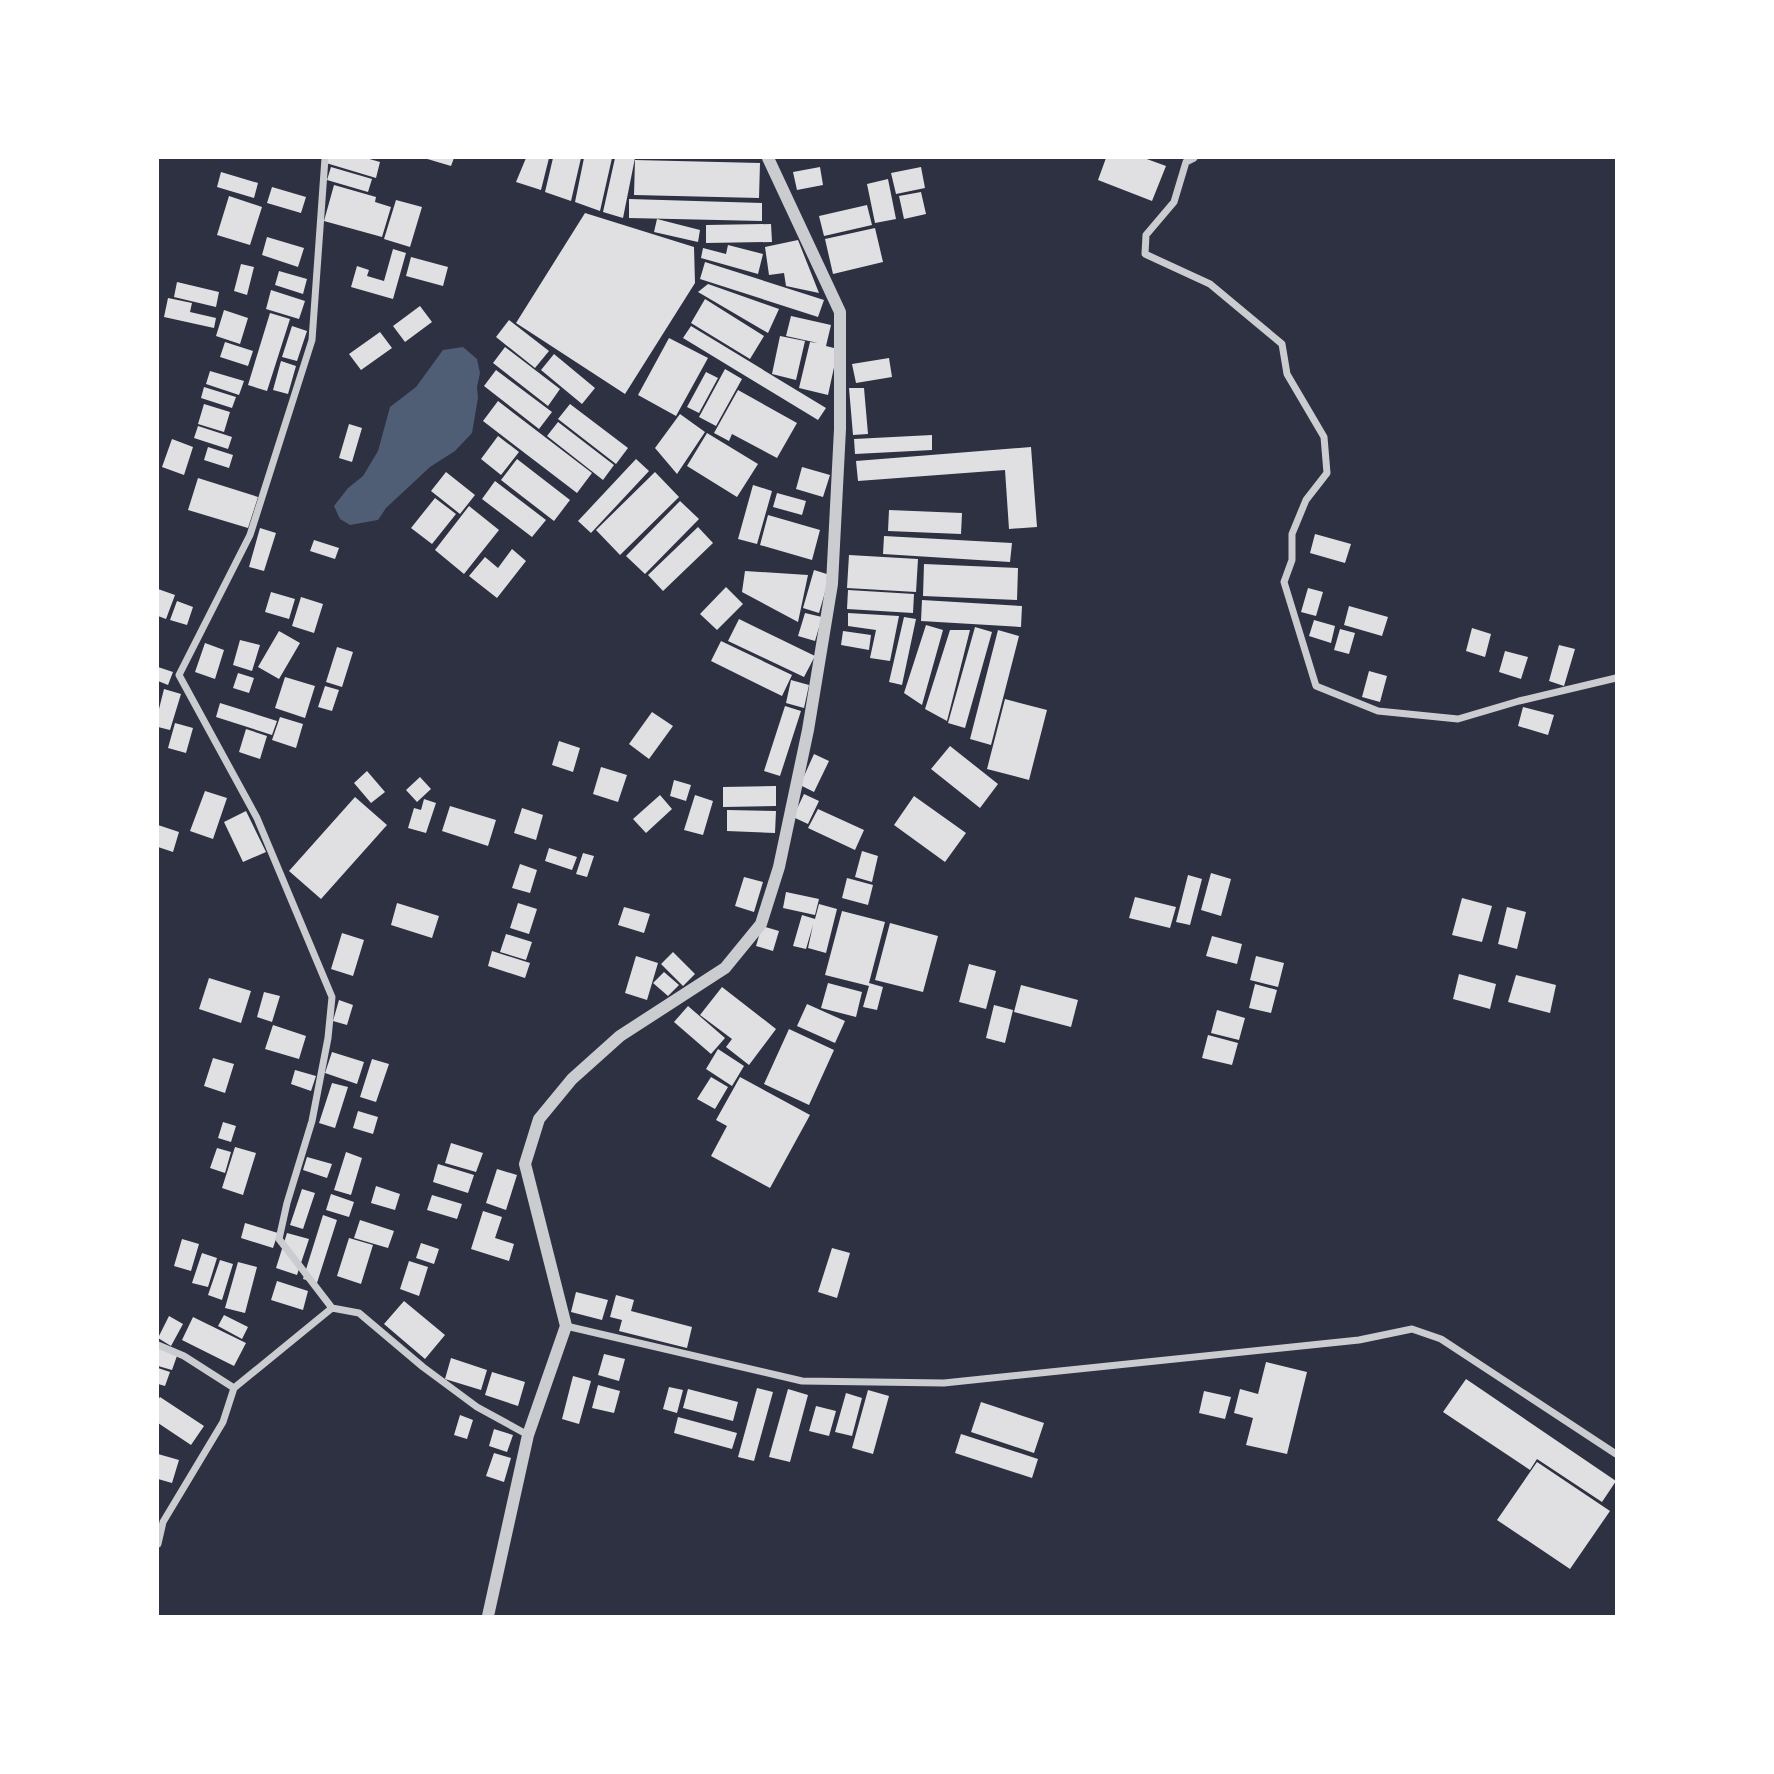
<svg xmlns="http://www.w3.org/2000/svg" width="1774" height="1774" viewBox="0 0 1774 1774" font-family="'Nunito Sans',sans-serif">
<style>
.water{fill:#4f5d75}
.building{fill:#e0e0e3}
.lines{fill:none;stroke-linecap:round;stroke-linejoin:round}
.minor{stroke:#caccd0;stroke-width:7}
.tertiary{stroke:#caccd0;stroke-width:12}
</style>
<rect width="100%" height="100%" fill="#2d3142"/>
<path class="water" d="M463 347 477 359 480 373 477 387 478 398 472 433 455 451 430 467 386 508 378 520 350 525 340 519 334 506 348 488 363 476 378 451 390 407 416 387 443 350Z"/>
<path class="building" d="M328 158H366L380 162 376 178 326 163Z
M424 158H454L451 166Z
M526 158H549L541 190 516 182Z
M553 158H581L571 201 545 192Z
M584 158H612L600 211 575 202Z
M615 158H635L623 218 603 212Z
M1106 158H1144L1166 166 1152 201 1098 180Z
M635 160 760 163 759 198 634 195Z
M331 167 372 179 368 192 327 180Z
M820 167 823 185 797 190 793 172Z
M921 167 925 188 896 194 891 173Z
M221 172 258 183 254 198 217 187Z
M888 179 896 219 875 223 867 184Z
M334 185 376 197 375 202 391 207 382 237 324 221Z
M272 187 306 197 301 213 267 203Z
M921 192 926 214 904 219 899 196Z
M229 196 262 207 250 245 217 235Z
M629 199 762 203V221L629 218Z
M396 200 422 207 410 247 384 239Z
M867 205 872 225 824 236 819 216Z
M585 213 694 247 695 283 625 394 516 323Z
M657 219 700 230 698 242 654 232Z
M771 224 772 242 706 243V225Z
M875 228 883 262 833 274 825 239Z
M267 237 304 248 298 267 262 255Z
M798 240 819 293 786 286 784 273 769 275 765 247Z
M728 245 763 254 758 274 701 258 703 248 726 254Z
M393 249 406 253 393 299 351 287 357 266 369 270 367 276 384 281Z
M411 257 448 267 443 286 406 276Z
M705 262 824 300 818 317 700 279Z
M241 264 254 267 247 295 234 291Z
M279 271 307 279 303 294 275 285Z
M177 282 219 292 216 307 174 297Z
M708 284 779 309 768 333 698 292Z
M271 290 305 301 299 319 266 309Z
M168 298 192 303 190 312 216 318 214 328 164 317Z
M705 299 764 336 750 359 691 323Z
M420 306 432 322 405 342 393 326Z
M224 310 248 318 240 344 216 336Z
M270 313 290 319 267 391 248 385Z
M791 316 831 325 826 346 838 349 828 395 799 388 810 342 818 343 786 336Z
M509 320 549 351 535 368 496 337Z
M292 326 307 331 297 361 282 357Z
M691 326 826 408 818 420 683 338Z
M380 332 392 348 361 370 349 354Z
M780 336 805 341 796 380 772 374Z
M669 338 708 358 676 416 638 395Z
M225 342 253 351 248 366 220 357Z
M505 347 560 389 548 406 493 363Z
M554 354 595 388 582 404 541 370Z
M889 358 892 377 856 383 852 364Z
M281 361 296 366 288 394 273 390Z
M725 369 742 379 716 426 699 417Z
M496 370 552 412 539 429 484 386Z
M210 371 244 381 239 395 206 384Z
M706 372 718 378 699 413 687 407Z
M204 387 236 397 232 408 201 398Z
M849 388H864L868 434 853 435Z
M738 390 797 423 777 458 732 434 729 441 714 433Z
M498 401 592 473 577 493 483 421Z
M204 404 230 412 224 432 198 424Z
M570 404 628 448 616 464 558 419Z
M680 414 705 432 677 474 655 448Z
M558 422 614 465 603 480 547 436Z
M349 424 362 428 352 462 339 458Z
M198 426 232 437 228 449 194 438Z
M707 433 758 464 737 497 687 466Z
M932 435V450L855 454 854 439Z
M498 436 519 452 501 475 481 459Z
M172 439 193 447 184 475 162 467Z
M208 447 233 455 229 468 204 460Z
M1031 447 1037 527 1009 529 1005 470 858 481 856 461Z
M517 459 570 500 554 521 501 480Z
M636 459 649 471 591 533 578 521Z
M802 467 830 475 823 497 796 489Z
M446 472 475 495 460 514 431 491Z
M655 472 679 497 620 555 596 530Z
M198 478 258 497 248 528 188 510Z
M495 481 546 520 532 537 482 499Z
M753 485 772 491 757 544 738 539Z
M777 493 806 501 802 515 773 507Z
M435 498 456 514 432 544 411 528Z
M680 501 699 519 645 574 626 556Z
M469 506 499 530 464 574 435 550Z
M889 510 962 513 961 534 888 531Z
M768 515 820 530 812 560 760 545Z
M698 527 713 543 663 591 648 575Z
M260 528 276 533 264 571 249 567Z
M1315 534 1351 544 1345 563 1310 553Z
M884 536 1012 543 1010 562 883 554Z
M314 540 339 548 335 559 310 551Z
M512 549 526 561 497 598 469 576 485 557 498 568Z
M849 555 918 559 916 592 847 588Z
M924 564 1018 568 1017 600 923 596Z
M814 570 830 575 819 613 803 608Z
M745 571 808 575 798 622 742 592Z
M726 587 743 604 717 630 700 614Z
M1308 588 1323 592 1316 616 1301 612Z
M158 589 175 595 166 619 158 616Z
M848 590 914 594 913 613 847 609Z
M271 592 295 599 289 619 265 612Z
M301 597 323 604 314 633 292 626Z
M922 600 1022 606 1021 627 921 621Z
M177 601 193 607 187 625 170 620Z
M1349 606 1388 617 1382 636 1344 625Z
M805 613 822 617 815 641 798 636Z
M848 613 899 616 890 661 870 658 876 630 848 626Z
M904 617 916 619 902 685 889 682Z
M739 619 815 656 804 677 728 641Z
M1314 620 1335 626 1331 643 1309 636Z
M926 625 943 630 922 705 904 693Z
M975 627 992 632 965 728 948 723Z
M1472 628 1491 634 1485 657 1466 651Z
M1340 629 1355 633 1349 654 1334 650Z
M950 630H970L947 721 925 709Z
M998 630 1019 636 991 745 970 739Z
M279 631 300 643 279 679 258 667Z
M843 631 871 635 869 650 841 645Z
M240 640 260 645 252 671 233 665Z
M721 641 792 675 782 696 711 661Z
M205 643 224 650 215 679 195 672Z
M1559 645 1575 649 1564 686 1549 681Z
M337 647 353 652 342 687 326 682Z
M1505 651 1528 657 1521 679 1499 672Z
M158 667 173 672 168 685 158 681Z
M1369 671 1387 676 1380 702 1362 697Z
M238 673 254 678 249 693 233 688Z
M285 677 315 686 305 718 275 708Z
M791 680 809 685 804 708 786 703Z
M325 686 339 690 332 711 318 707Z
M164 689 181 694 170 730 158 727V713Z
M1005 699 1047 710 1029 780 987 769Z
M220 703 277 721 272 735 216 717Z
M785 706 801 711 780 776 764 771Z
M1523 707 1554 715 1548 735 1518 726Z
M652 712 673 726 649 759 629 744Z
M280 717 303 724 296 748 272 740Z
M175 723 193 728 186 753 168 748Z
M246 729 267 736 260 759 239 752Z
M559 741 580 748 573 772 552 765Z
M950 746 998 784 980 808 931 769Z
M814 754 829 761 814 792 800 785Z
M601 767 627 775 618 802 593 794Z
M367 771 385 792 371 803 354 783Z
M420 777 431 789 417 802 406 790Z
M674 780 691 785 686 801 670 796Z
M776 786V806L723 807V787Z
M205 791 227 798 213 839 190 831Z
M804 794 819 801 808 824 793 817Z
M660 795 672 809 646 833 633 819Z
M695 795 713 801 703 835 684 830Z
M914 796 966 833 945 862 894 825Z
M355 797 387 825 321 899 289 871Z
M424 799 436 803 426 833 408 828 414 808 421 810Z
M450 806 496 820 488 846 442 831Z
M522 808 543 815 536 840 514 833Z
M818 809 864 830 855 850 808 828Z
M727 810 776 811 775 833 727 831Z
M246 811 266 852 243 862 224 822Z
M158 825 179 832 173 852 158 847Z
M549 848 577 857 572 870 545 861Z
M862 851 878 856 872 882 855 877Z
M583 853 594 856 587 877 576 874Z
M520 864 537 870 530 893 512 888Z
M1211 873 1231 879 1221 916 1201 910Z
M1188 875 1202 879 1190 925 1176 922Z
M744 877 763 882 754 912 735 906Z
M847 878 873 885 868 905 842 898Z
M786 892 819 899 815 915 783 908Z
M1135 897 1176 907 1170 928 1129 918Z
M1462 898 1492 906 1482 942 1452 935Z
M397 903 439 916 432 938 391 925Z
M518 903 537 909 529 934 510 928Z
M819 904 837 909 826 953 808 948 813 925 806 949 793 946 802 915 815 919Z
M624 907 650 914 644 933 618 925Z
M1507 907 1526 912 1517 949 1498 944Z
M842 911 885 922 869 983 883 987 877 1010 863 1007 869 986 825 975Z
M890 923 938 936 923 992 875 980Z
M762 926 779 931 773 951 756 946Z
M342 933 364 940 353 976 331 969Z
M506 934 532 942 526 960 500 952Z
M1212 936 1242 944 1237 964 1206 956Z
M492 951 530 963 525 978 488 966Z
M673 952 695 974 683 986 661 964Z
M636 956 658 963 647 1000 625 993Z
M1256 956 1284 963 1278 987 1250 980Z
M969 964 996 971 986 1009 959 1002Z
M664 972 679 985 668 996 653 983Z
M1459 974 1496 984 1490 1009 1453 999Z
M1516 975 1556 985 1550 1013 1508 1002Z
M209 978 251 991 241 1023 199 1009Z
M828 983 862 992 856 1017 821 1008Z
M1255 984 1277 990 1271 1013 1249 1008Z
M1021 985 1078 1000 1071 1027 1014 1012Z
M722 987 776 1029 749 1065 726 1047 732 1039 700 1015Z
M264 992 280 996 272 1022 257 1017Z
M339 1000 353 1005 347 1025 333 1021Z
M807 1004 845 1021 835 1043 797 1026Z
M994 1005 1013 1010 1005 1043 986 1038Z
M688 1006 725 1038 711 1054 674 1022Z
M1217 1010 1245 1018 1239 1040 1211 1033Z
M273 1025 306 1036 299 1059 265 1049Z
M789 1029 834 1050 809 1105 764 1084Z
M1208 1035 1238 1043 1232 1065 1202 1058Z
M718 1049 744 1066 732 1086 706 1069Z
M332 1052 364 1062 357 1084 325 1073Z
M213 1058 234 1064 225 1093 204 1086Z
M372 1059 389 1064 376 1102 360 1097Z
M295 1070 316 1076 311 1091 291 1084Z
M711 1077 728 1087 715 1109 697 1099Z
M740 1077 810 1115 770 1188 711 1156 727 1126 716 1120Z
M332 1083 348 1087 335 1128 319 1123Z
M358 1111 378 1117 373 1134 353 1128Z
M223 1122 236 1126 231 1142 218 1138Z
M451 1143 483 1153 476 1172 445 1163Z
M235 1147 256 1153 243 1195 222 1188Z
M217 1148 231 1152 225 1173 210 1168Z
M346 1152 362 1158 351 1195 334 1190Z
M307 1157 332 1164 327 1178 303 1170Z
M438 1164 474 1175 468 1193 433 1182Z
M497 1169 517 1175 506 1210 486 1203Z
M376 1186 400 1194 395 1210 371 1203Z
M302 1189 315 1193 303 1229 290 1225Z
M331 1194 354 1202 349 1217 326 1210Z
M432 1195 462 1204 457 1219 427 1210Z
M483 1211 502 1217 495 1238 514 1244 509 1261 471 1249Z
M323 1215 337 1220 317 1283 303 1279Z
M360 1220 394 1231 388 1248 354 1238Z
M245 1223 278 1233 273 1248 241 1238Z
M287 1233 309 1239 297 1275 276 1268Z
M349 1238 373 1245 361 1284 337 1276Z
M182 1239 199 1244 191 1271 174 1266Z
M421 1243 439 1249 434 1264 416 1258Z
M832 1248 850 1253 837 1298 818 1292Z
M202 1253 217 1258 208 1287 192 1283Z
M220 1260 233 1264 222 1300 208 1295Z
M409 1261 428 1267 419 1296 400 1289Z
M238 1262 257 1267 245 1313 225 1308Z
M277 1281 308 1291 303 1310 271 1300Z
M576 1292 608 1300 602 1320 571 1312Z
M616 1295 634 1300 631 1311 692 1327 687 1348 619 1331 622 1320 610 1317Z
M404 1301 445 1335 425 1359 384 1324Z
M224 1315 248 1327 242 1339 218 1326Z
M169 1316 183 1324 171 1346 158 1338Z
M193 1317 246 1343 234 1366 182 1340Z
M158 1347 178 1353 172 1370 158 1366Z
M604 1354 625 1359 619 1381 598 1375Z
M451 1358 487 1370 481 1390 445 1379Z
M1266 1362 1307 1372 1287 1454 1246 1445 1253 1418 1234 1413 1240 1389 1258 1394Z
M158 1368 170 1372 165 1386 158 1384Z
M492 1372 525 1382 518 1406 485 1395Z
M573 1376 591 1381 579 1424 562 1419Z
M1466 1379 1616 1481 1602 1502 1537 1459 1530 1470 1443 1412Z
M598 1385 620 1391 614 1413 592 1408Z
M669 1387 683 1390 677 1413 663 1409Z
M757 1388 773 1392 754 1461 738 1457Z
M688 1389 738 1402 733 1421 683 1408Z
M788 1389 808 1395 790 1462 769 1457Z
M868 1390 889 1396 873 1454 852 1448Z
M1204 1391 1231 1397 1225 1419 1199 1413Z
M846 1393 862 1398 852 1436 835 1432Z
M160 1397 204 1426 191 1445 158 1423V1400Z
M981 1402 1044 1423 1034 1453 971 1432Z
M816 1406 836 1411 829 1436 809 1431Z
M460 1415 473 1420 467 1439 454 1435Z
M678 1417 737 1433 732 1449 674 1433Z
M494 1429 513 1435 507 1452 489 1446Z
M961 1434 1038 1459 1032 1478 955 1453Z
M494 1453 511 1458 504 1482 486 1476Z
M158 1454 179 1460 172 1483 158 1479Z
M1537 1462 1610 1511 1570 1569 1497 1520Z"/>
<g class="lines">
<path class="minor" d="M325 158 312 340 250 535 179 675 257 818 332 997 328 1038 312 1121 287 1203 279 1239 332 1308
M1194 158 1186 162 1174 202 1146 235 1145 254 1210 284 1282 344 1287 374 1324 437 1327 473 1306 500 1292 534V560L1284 582 1316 686 1378 711 1458 719 1519 701 1616 678
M566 1326 802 1381 944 1383 1359 1340 1412 1329 1441 1339 1616 1454
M158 1345 184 1356 234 1388 332 1308 359 1313 423 1367 477 1407 528 1435
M158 1544 163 1522 223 1422 234 1388"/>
<path class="tertiary" d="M488 1616 528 1435 566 1326 525 1164 539 1119 572 1079 620 1036 725 968 761 924 779 867 808 730 832 584 840 429V312L768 158"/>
</g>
<rect width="1774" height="1774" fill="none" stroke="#ffffff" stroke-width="318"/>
</svg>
